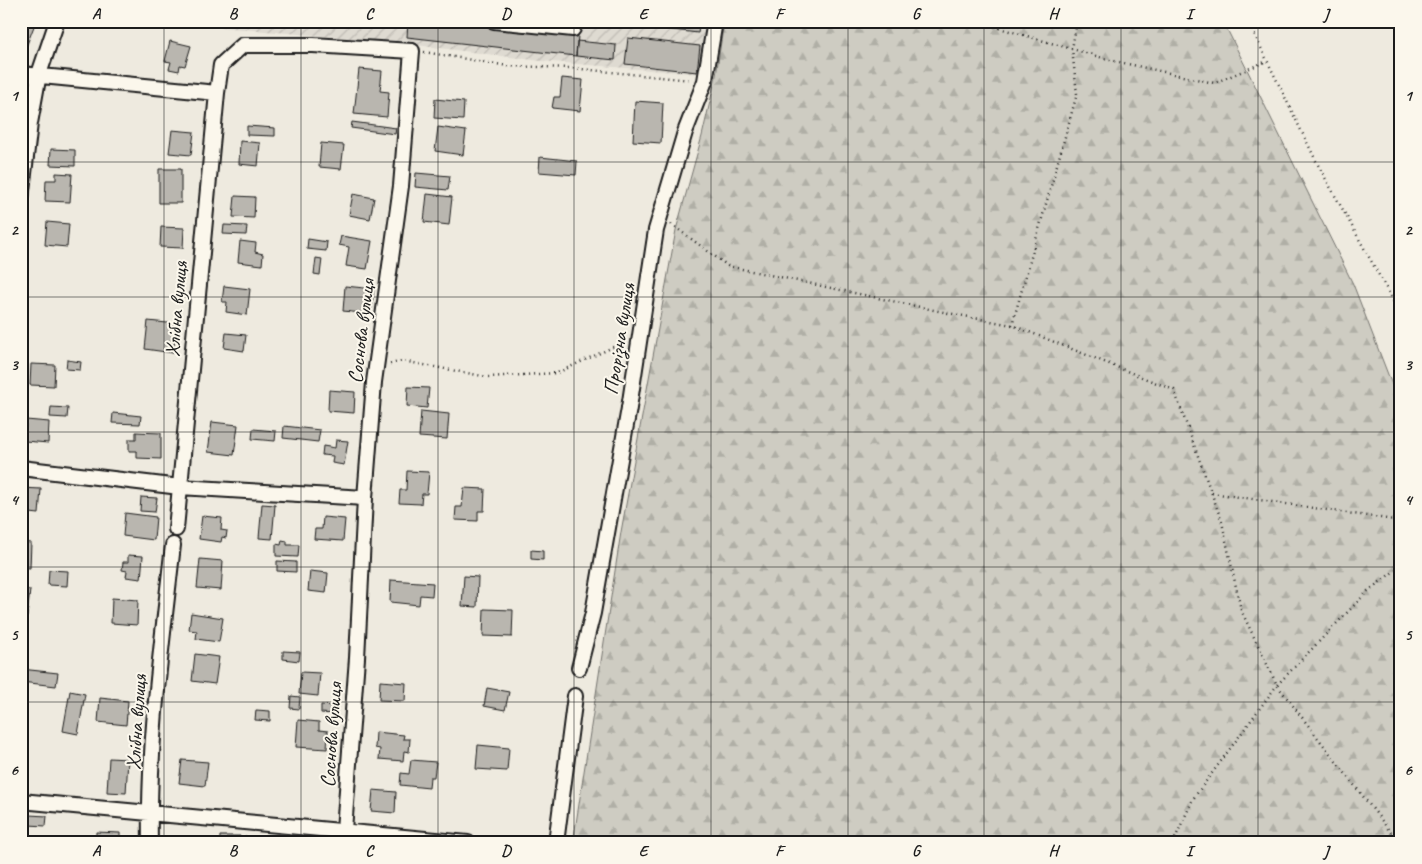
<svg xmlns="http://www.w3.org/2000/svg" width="1422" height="864" viewBox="0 0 1422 864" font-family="Caveat,sans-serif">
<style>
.industrial{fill:url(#industrial-furrows)}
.forest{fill:url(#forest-firs);stroke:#75746f}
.building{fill:#b9b6af;stroke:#1c1c1c}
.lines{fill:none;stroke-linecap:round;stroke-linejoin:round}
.minor-casing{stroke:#1c1c1c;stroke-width:18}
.path{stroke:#1c1c1c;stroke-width:2.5;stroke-dasharray:1 4;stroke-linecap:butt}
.minor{stroke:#fbf7ec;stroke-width:14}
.grid{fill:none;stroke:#1c1c1c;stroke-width:1;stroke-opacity:0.55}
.labels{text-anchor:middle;stroke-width:4;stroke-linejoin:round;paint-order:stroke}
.street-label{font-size:21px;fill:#1c1c1c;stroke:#fbf7ec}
.neatline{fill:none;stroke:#1c1c1c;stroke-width:2}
.grid-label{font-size:16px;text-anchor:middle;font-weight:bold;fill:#1c1c1c}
</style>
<defs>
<pattern id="industrial-furrows" width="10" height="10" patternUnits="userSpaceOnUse" patternTransform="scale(1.25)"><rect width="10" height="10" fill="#dedad1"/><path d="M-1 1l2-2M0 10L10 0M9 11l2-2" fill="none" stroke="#bebab3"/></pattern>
<pattern id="forest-firs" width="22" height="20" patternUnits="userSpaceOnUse" patternTransform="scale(1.25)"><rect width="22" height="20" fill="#ceccc2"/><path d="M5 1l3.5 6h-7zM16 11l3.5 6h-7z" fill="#b0afa6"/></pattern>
</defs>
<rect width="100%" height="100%" fill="#eeeadf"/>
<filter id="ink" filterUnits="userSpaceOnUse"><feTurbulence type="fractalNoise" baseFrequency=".02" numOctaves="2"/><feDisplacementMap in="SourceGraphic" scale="10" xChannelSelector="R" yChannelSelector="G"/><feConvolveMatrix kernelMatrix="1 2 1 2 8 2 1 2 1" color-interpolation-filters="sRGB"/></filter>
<g filter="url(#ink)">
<path class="industrial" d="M218 21H708L699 74 541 61 401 43 221 27Z"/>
<path class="forest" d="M724 21H1223L1353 284 1401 408V843H573L621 532 676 230 702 136 716 76Z"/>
<path class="building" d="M21 21H36L26 47 21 46Z
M408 21H439L578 36 576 56 407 37Z
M595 21H622L621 26 594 23Z
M629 21H700L698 33 629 25Z
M628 38 700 46 697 72 625 64Z
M170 41 191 46 185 66 180 65 179 71 169 69 171 62 165 61Z
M577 41 616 45 615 60 576 56Z
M359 69 382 71 380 91 389 92 387 117 354 114Z
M562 78 583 80 580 111 552 108 554 97H560Z
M435 99 464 102 463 120 434 118Z
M635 101 663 103 661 143 633 141Z
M352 122 396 128 395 134 351 128Z
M247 126 275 128V136L247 135Z
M438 127 466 131 463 155 435 151Z
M172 130 194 132 191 155 169 153Z
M240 141 260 143 258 166 239 164Z
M321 143 344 145 341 169 319 167Z
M51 149 75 150V166L50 165Z
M540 157 577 161 576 175 539 172Z
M159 169H181V203H159Z
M56 173 72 174 70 202 45 201 46 180H56Z
M416 173 450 176 448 190 415 187Z
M353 194 374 198 370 219 349 215Z
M427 194 452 197 449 225 424 222Z
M235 196 255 197 254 218 233 217Z
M47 222 69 224 67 247 45 245Z
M224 225 247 226 246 235 223 234Z
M161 227 184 228 183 248 160 247Z
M341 236 372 241 367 269 346 266 349 247 339 245Z
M308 239 327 242 326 251 307 249Z
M240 241 256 243 255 252 263 254 262 265 238 262Z
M316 258 322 259 320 275 314 274Z
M224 286 250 289 247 315 226 312 227 302H222Z
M345 286 374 289 371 314 343 311Z
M148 321 177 324 173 353 145 349Z
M226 333 246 335 244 351 224 348Z
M67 360 81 362 80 370 66 369Z
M31 364 55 365 54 386 30 385Z
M408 387 429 388 427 408 407 406Z
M329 390 355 392 354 413 328 411Z
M51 407 68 408 67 418 50 417Z
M421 411 449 414 447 439 419 437Z
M113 413 141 416 140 424 112 423Z
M26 420 49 422 48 443 25 441Z
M212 422 238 425 234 455 208 452Z
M284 426 320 430 318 442 283 438Z
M253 429 276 431 275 441 252 439Z
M136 432 161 433V459L137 458V451H129V439H136Z
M336 440 348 441 344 465 332 463 333 456 322 455 323 446 335 448Z
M407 471 429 472 427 494H422L421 504 399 503 400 490H406Z
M21 488 41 489 39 514 21 512Z
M464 488 485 489 484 511H478V521L455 520 456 507H462Z
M141 497 157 498 155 512 140 511Z
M262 504 275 505 272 539 259 538Z
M125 513 156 517 154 540 123 536Z
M202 516 222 518 221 530 227 531 226 538 222 537 221 542 199 539Z
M323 517 345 519 343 541 314 539 315 529H322Z
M282 540 287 541V545H299L298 557 276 556V544L281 545Z
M21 542 31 543 30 568 21 567Z
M531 550 543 551V560L531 559Z
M128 555 143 556 141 579 126 577 127 571 122 570 123 562H128Z
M200 559 223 561 221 590 197 588Z
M277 561 296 562V572L277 571Z
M49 570 68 571 67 586 48 585Z
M310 571 328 573 326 593 308 591Z
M464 576 478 577 477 607 462 606Z
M391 580 433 583 432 596 420 595 419 605 390 602Z
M21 589 30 590 27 617H21Z
M112 598 138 600 137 625 111 623Z
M484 609 513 610 512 637 483 636Z
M191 613 223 618 219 642 196 639 197 631 189 630Z
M283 651 300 652 299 661 283 659Z
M195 654 219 657 215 684 192 681Z
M21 669 58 673 56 686 21 682Z
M301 672 320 673 318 696 299 694Z
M380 681 406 683 405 701 379 700Z
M487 688 509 692 505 710 484 706Z
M70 691 85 694 78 734 63 731Z
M291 696 300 697 299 709 290 708Z
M100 698 128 701 126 725 98 722Z
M321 705 335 706 334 714 321 713Z
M256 710 270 711V721L255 720Z
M298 720 319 722V730L328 731 327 749 296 747Z
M376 732 404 735 403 739H410L409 752 404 751 403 761 379 759 380 749 375 748Z
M478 745 509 748 507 771 476 769Z
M109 758 128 759 126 793 107 792Z
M182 760 208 762 205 786 179 783Z
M411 760 436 762 434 777H430L429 788 400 785 401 773 409 774Z
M373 790 396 792 395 813 371 811Z
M29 815 47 816 46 826 28 825Z
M96 832 120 833V843H96Z
M220 836H240V843H220Z
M245 837H265L264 843H245Z"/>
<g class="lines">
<defs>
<path id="minor" d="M494 21 573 29 574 21
M21 74 217 93
M21 199 30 123 39 74 57 21
M21 468 180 487 365 498
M176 529 217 93 221 65 243 45H313L412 51 401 186 374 382 365 498 357 658 343 843
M579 668 593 613 629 408 656 230 685 132 705 81 715 21
M21 801 468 843
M150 843C148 743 162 643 173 545
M556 843 575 696"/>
</defs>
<use href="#minor" class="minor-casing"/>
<path class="path" d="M975 21 1110 60 1214 83 1267 61
M1248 21 1317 163 1401 315
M424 52 508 66 571 68 691 80
M671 224 728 266 948 313 1012 325 1174 390 1222 522 1241 610 1277 685 1399 843
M1012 325 1077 94 1072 49 1077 21
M390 364 403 361 488 377 557 373 626 341
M1212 493 1401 521
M1173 843 1193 799 1277 685 1368 591 1401 566"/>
<use href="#minor" class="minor"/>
</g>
</g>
<path class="grid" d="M164 21V843M301 21V843M438 21V843M574 21V843M711 21V843M848 21V843M984 21V843M1121 21V843M1258 21V843M21 162H1401M21 297H1401M21 432H1401M21 567H1401M21 702H1401"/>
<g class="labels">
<g class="street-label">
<text transform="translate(176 309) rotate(-85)" y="7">Хлібна вулиця</text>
<text transform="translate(361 331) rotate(-83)" y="7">Соснова вулиця</text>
<text transform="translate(619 339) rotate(-81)" y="7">Прорізна вулиця</text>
<text transform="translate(136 722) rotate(-86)" y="7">Хлібна вулиця</text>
<text transform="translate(331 735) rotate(-86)" y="7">Соснова вулиця</text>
</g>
</g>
<rect width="1422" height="864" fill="none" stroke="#fbf7ec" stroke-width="55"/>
<rect x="28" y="28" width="1366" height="808" class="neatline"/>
<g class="grid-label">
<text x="96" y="19">A</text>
<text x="233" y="19">B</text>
<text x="369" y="19">C</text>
<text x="506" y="19">D</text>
<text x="643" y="19">E</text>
<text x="779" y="19">F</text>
<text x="916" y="19">G</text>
<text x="1053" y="19">H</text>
<text x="1189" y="19">I</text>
<text x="1326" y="19">J</text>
<text x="14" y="101">1</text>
<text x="1408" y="101">1</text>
<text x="14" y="235">2</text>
<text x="1408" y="235">2</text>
<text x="14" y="370">3</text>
<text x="1408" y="370">3</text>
<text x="14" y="505">4</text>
<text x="1408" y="505">4</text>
<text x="14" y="640">5</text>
<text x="1408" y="640">5</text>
<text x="14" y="775">6</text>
<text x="1408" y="775">6</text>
<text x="96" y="856">A</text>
<text x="233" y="856">B</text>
<text x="369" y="856">C</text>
<text x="506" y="856">D</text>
<text x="643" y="856">E</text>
<text x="779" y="856">F</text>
<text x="916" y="856">G</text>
<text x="1053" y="856">H</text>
<text x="1189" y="856">I</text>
<text x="1326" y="856">J</text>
</g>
</svg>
